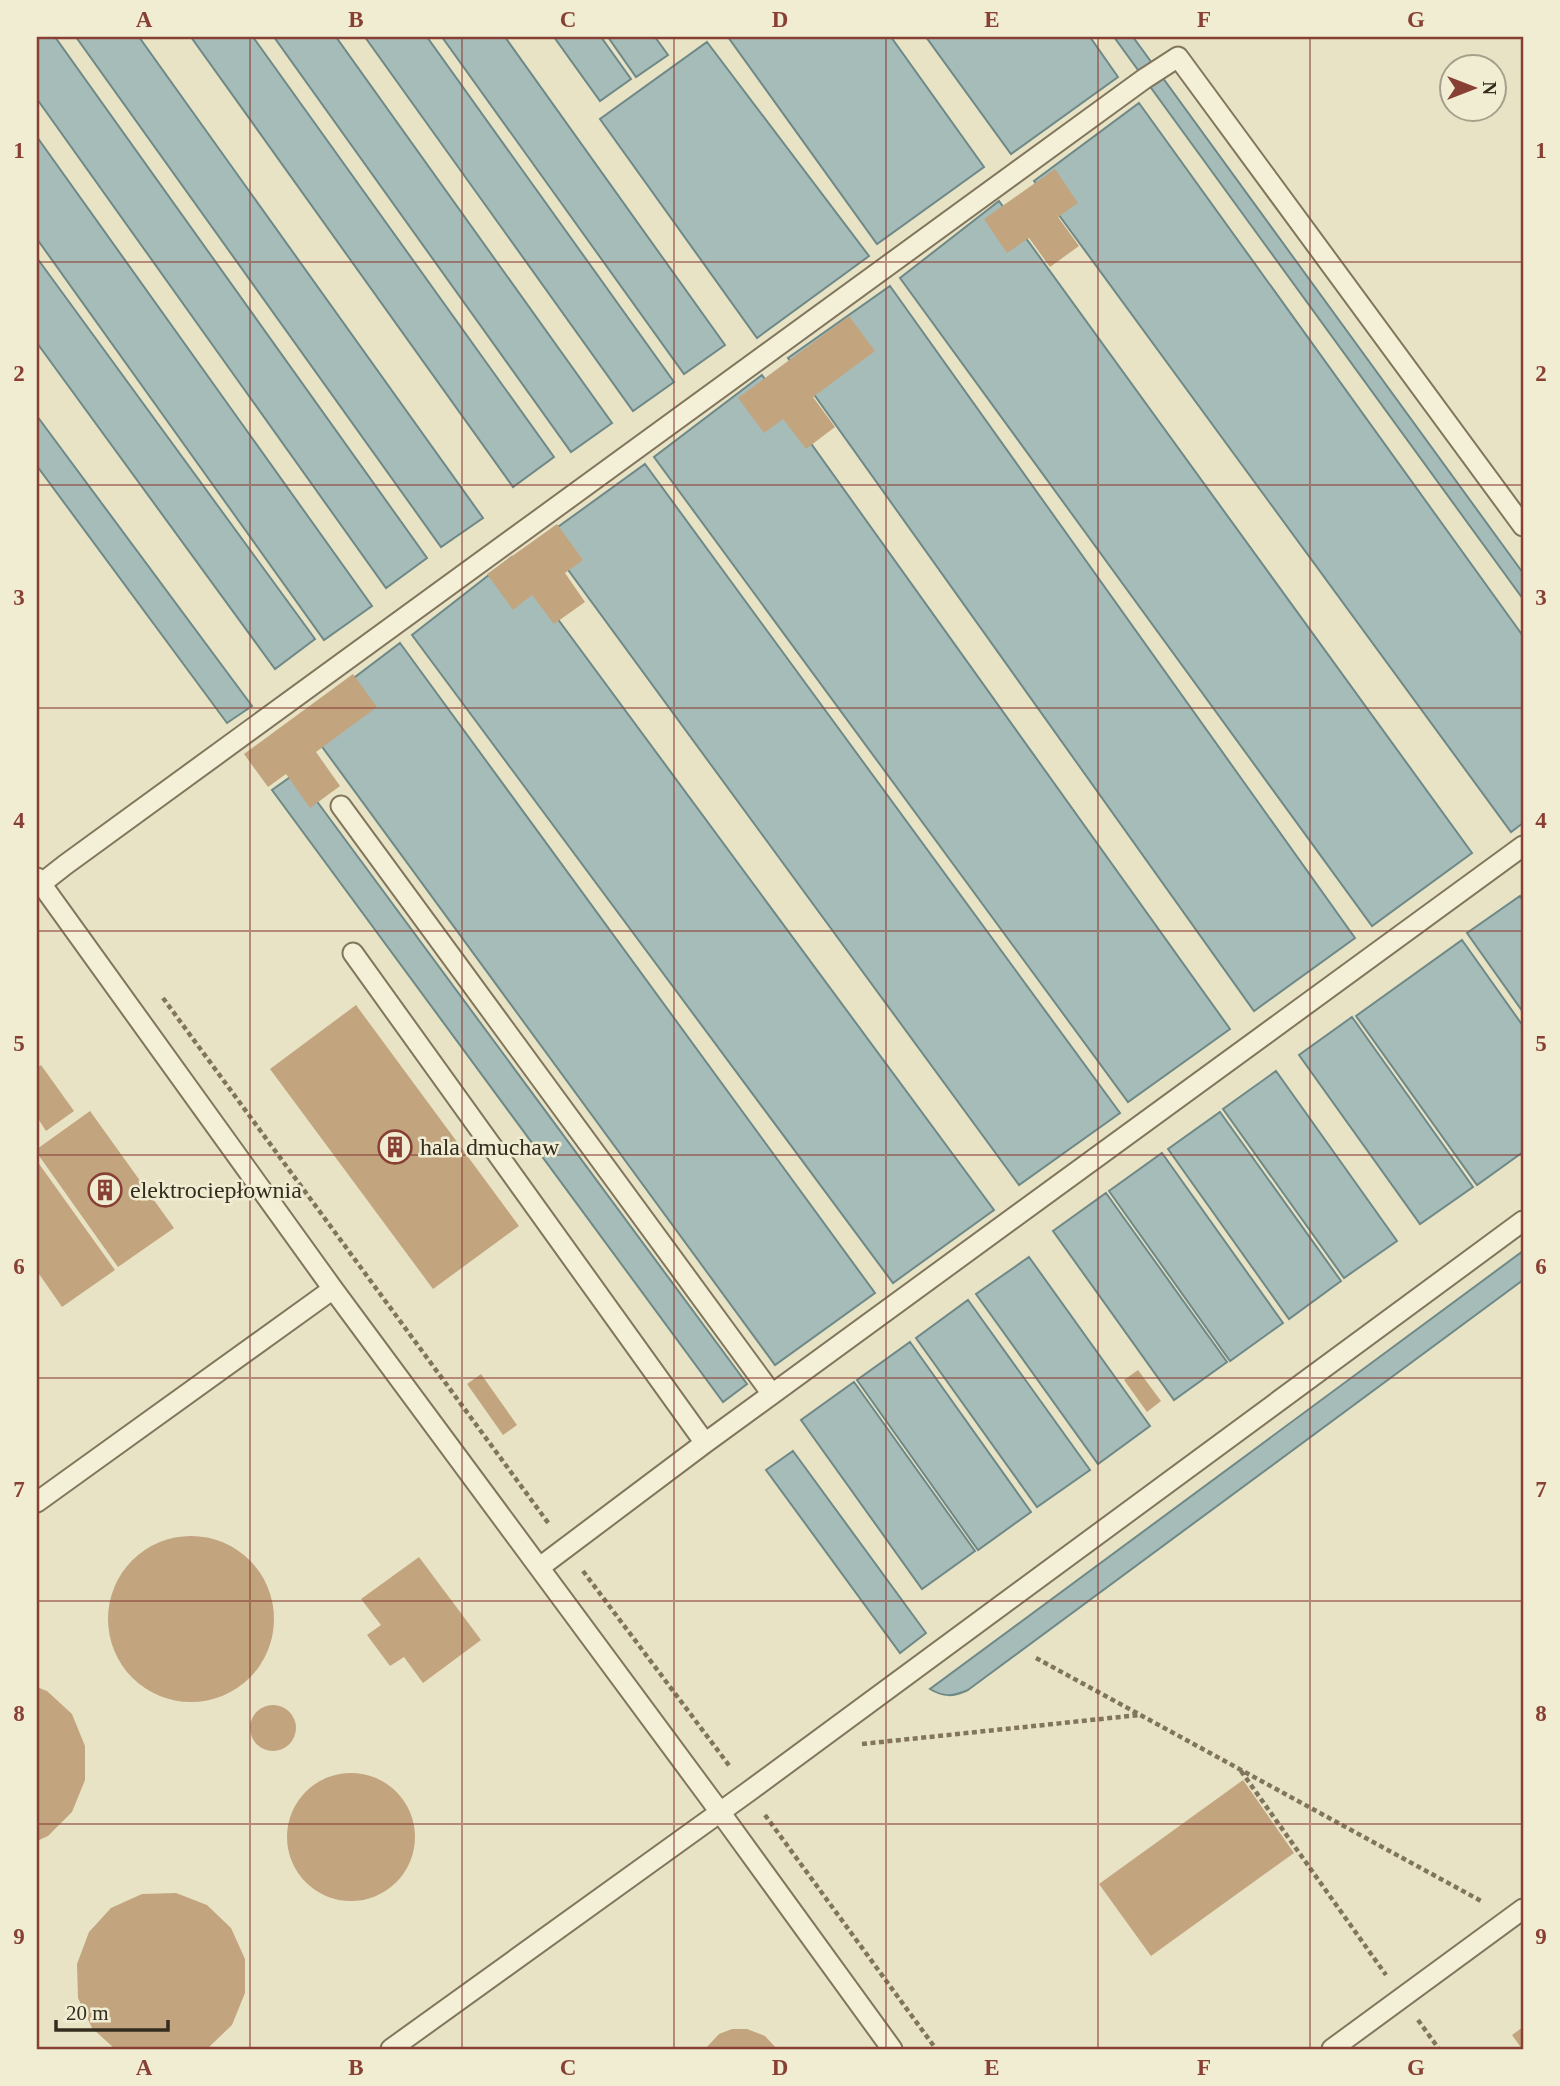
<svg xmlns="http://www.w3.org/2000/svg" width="1560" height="2086" viewBox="0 0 1560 2086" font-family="'Times New Roman',serif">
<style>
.water{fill:#a6bcb9;stroke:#6e8987;stroke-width:2}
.building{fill:#c2a57f}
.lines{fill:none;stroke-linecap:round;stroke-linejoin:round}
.service-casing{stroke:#81765d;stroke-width:23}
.path{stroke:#81765d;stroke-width:4.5;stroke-dasharray:5 3.5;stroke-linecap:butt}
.service{stroke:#f4f0d7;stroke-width:19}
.grid{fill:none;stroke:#894034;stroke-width:2;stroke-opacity:0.55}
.labels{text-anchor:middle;stroke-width:5;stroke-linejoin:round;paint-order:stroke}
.poi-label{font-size:24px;fill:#332c1f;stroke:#f1edd3;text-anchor:start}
.neatline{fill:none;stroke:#894034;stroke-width:2.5}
.grid-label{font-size:23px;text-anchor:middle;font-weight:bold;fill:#894034}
</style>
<rect width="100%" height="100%" fill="#e9e3c5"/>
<path class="water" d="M37 37H55L427 558 386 588 37 99Z
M76 37H139L483 518 441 547Z
M191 37H253L554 457 513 487Z
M274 37H336L612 423 571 452Z
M365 37H427L674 382 633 411Z
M442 37H505L725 345 684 374Z
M554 37H601L631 79 600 101Z
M608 37H655L668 55 636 77Z
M728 37H891L984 167 877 244Z
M926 37H1090L1118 77 1011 154Z
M1114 37H1133L1523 573V599Z
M707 42 869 256 757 338 600 119Z
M1139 103 1523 636V823L1511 832 1034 181Z
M37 137 372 606 324 640 37 239Z
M999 201 1472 853 1372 926 900 278Z
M37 258 315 639 275 669 37 343Z
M890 286 1355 938 1254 1011 788 358Z
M762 375 1230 1029 1128 1102 654 457Z
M37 416 252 706 227 723 37 466Z
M645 464 1120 1113 1019 1185 544 537Z
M512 557 994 1210 893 1283 412 635Z
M400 643 875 1293 775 1365 301 718Z
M296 773 747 1384 723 1402 272 790Z
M1520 896 1523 901V1012L1467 933Z
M1462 940 1523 1026V1152L1477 1185 1356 1016Z
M1352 1017 1473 1187 1420 1224 1299 1055Z
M1276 1071 1397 1241 1344 1278 1223 1109Z
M1220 1112 1341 1281 1289 1319 1168 1149Z
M1162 1153 1283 1323 1230 1361 1109 1191Z
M1106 1193 1227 1362 1174 1400 1053 1231Z
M1523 1251V1280L968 1690C953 1697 943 1697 930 1689Z
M1029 1257 1150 1426 1098 1464 976 1294Z
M968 1300 1090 1470 1037 1507 916 1338Z
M910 1342 1031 1512 978 1550 857 1380Z
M854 1382 975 1551 922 1589 801 1420Z
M793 1451 926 1633 900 1653 766 1470Z"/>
<path class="building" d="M1055 169 1078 203 1058 217 1079 246 1050 267 1029 238 1007 253 984 219Z
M849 316 875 351 813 397 835 427 806 449 783 419 764 433 738 398Z
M557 524 583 560 565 573 585 602 554 624 532 595 513 610 487 574Z
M353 674 377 707 316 752 340 786 310 808 286 774 268 787 244 754Z
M356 1005 519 1226 433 1289 270 1069Z
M41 1065 74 1111 46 1131 37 1117V1068Z
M90 1111 174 1228 118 1267 37 1153V1149Z
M37 1161 115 1270 62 1307 37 1271Z
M1138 1370 1161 1401 1147 1412 1124 1380Z
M481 1374 517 1425 503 1435 467 1384Z
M108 1619a83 83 0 1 1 166 0a83 83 0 1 1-166 0Z
M419 1557 481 1640 423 1683 404 1657 390 1666 367 1635 381 1625 361 1599Z
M37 1687 47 1691 72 1714 85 1746V1780L72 1812 48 1836 37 1841Z
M250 1728a23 23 0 1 1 46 0a23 23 0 1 1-46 0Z
M287 1837a64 64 0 1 1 128 0a64 64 0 1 1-128 0Z
M1243 1780 1294 1853 1151 1956 1099 1884Z
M176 1893 207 1905 231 1928 245 1959V1993L232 2025 208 2048 115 2049 92 2028 78 1998 77 1964 89 1932 111 1908 142 1894Z
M1523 2027V2049H1522L1512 2035Z
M732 2029H747L765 2036 777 2049H705L719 2034Z"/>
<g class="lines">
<defs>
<path id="service" d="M341 806 772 1394
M37 878 333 1289 720 1812 892 2049
M37 887 65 865 1144 79 1178 57 1523 526
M353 953 705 1443
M37 1502 333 1289
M540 1567 705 1443 1523 846
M391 2049 748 1792 1523 1221
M1332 2049 1523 1909"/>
</defs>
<use href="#service" class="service-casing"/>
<path class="path" d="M163 998 549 1524
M583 1571 731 1768
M1036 1658 1483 1902
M862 1744 1139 1715
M1241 1771 1386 1975
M765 1815 936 2049
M1418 2020 1439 2049"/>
<use href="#service" class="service"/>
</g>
<path class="grid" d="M250 37V2049M462 37V2049M674 37V2049M886 37V2049M1098 37V2049M1310 37V2049M37 262H1523M37 485H1523M37 708H1523M37 931H1523M37 1155H1523M37 1378H1523M37 1601H1523M37 1824H1523"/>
<defs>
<symbol id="building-ring" viewBox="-11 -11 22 22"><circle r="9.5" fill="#f1edd3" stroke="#894034" stroke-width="1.5"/><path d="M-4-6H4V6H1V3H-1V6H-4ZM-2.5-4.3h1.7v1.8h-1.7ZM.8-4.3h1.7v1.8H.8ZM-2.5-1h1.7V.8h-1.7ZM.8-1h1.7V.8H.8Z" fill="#894034"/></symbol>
</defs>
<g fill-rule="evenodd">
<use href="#building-ring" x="376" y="1128" width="38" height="38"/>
<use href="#building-ring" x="86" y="1171" width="38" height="38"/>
</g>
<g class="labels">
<g class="poi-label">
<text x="420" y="1155">hala dmuchaw</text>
<text x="130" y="1198">elektrociepłownia</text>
</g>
</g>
<rect width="1560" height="2086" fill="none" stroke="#f1edd3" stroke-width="77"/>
<g transform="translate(1473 88) rotate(90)"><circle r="33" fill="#f1edd3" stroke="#a5a08b" stroke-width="2"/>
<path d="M0-5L12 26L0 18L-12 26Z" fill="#894034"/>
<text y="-10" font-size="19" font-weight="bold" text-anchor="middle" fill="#332c1f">N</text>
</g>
<path d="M56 2020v10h112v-10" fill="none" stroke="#332c1f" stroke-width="3.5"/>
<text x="66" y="2020" font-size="21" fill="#332c1f" stroke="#f1edd3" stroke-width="5" paint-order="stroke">20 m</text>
<rect x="38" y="38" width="1484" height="2010" class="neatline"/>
<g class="grid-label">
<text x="144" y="27">A</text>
<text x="356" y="27">B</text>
<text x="568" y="27">C</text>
<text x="780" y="27">D</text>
<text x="992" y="27">E</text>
<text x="1204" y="27">F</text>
<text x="1416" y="27">G</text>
<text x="19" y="158">1</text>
<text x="1541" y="158">1</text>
<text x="19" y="381">2</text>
<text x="1541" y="381">2</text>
<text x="19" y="605">3</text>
<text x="1541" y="605">3</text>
<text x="19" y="828">4</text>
<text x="1541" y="828">4</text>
<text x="19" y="1051">5</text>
<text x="1541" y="1051">5</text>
<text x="19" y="1274">6</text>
<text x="1541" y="1274">6</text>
<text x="19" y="1497">7</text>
<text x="1541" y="1497">7</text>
<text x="19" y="1721">8</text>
<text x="1541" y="1721">8</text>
<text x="19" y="1944">9</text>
<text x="1541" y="1944">9</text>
<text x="144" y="2075">A</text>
<text x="356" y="2075">B</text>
<text x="568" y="2075">C</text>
<text x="780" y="2075">D</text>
<text x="992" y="2075">E</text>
<text x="1204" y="2075">F</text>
<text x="1416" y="2075">G</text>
</g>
</svg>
